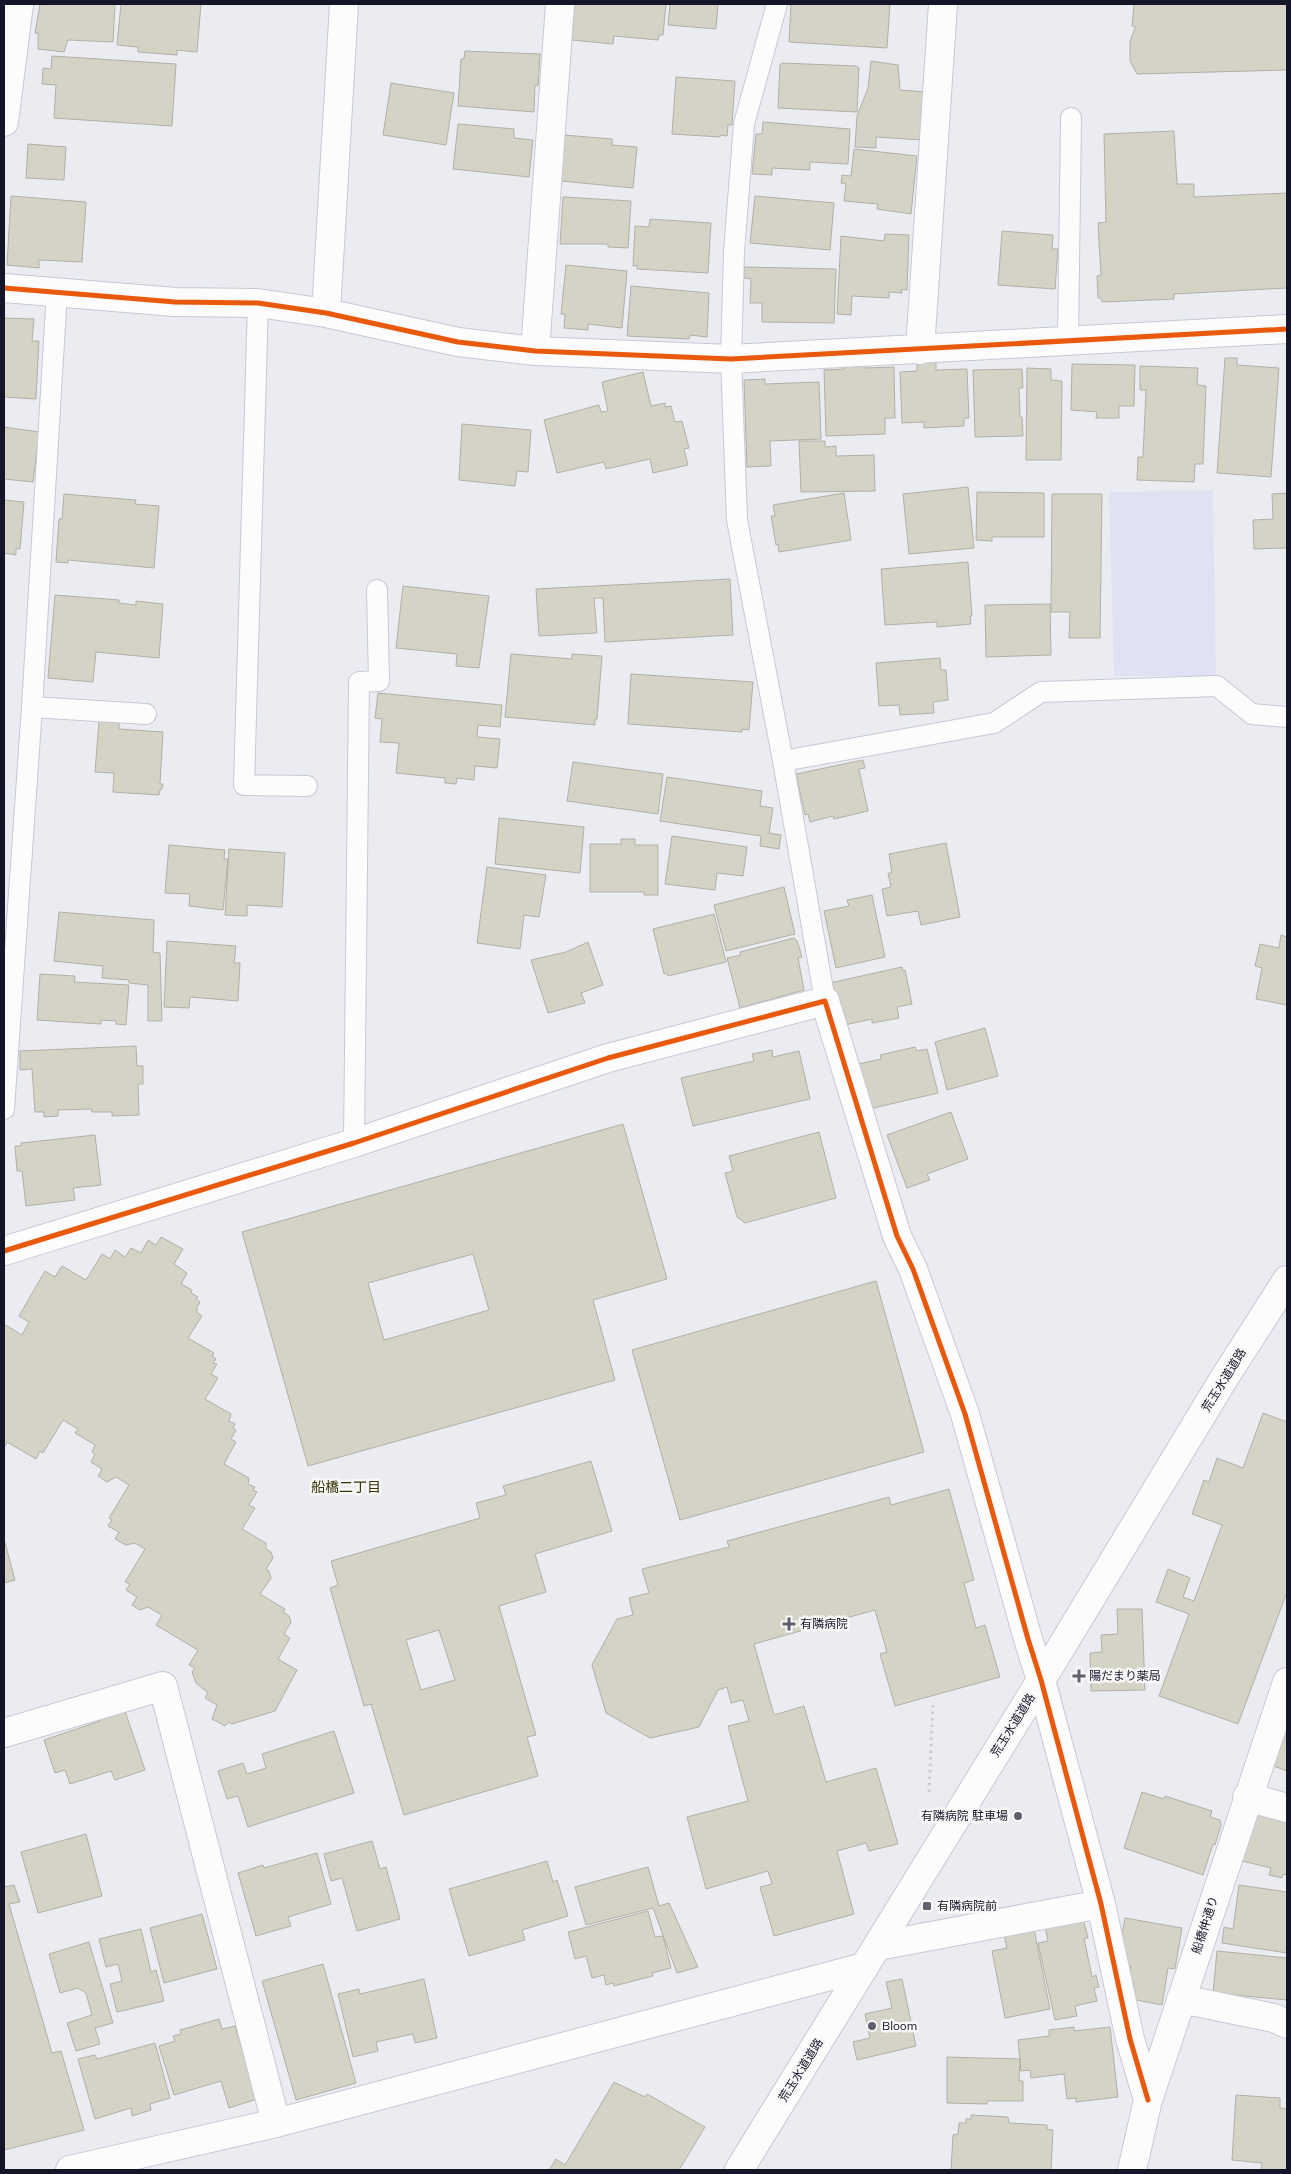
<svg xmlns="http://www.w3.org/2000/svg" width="1291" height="2174" viewBox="0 0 1291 2174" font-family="Mulish,'Noto Sans JP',sans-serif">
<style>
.green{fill:#e0e2f4}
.building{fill:#d4d3c5;stroke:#b1b0a7;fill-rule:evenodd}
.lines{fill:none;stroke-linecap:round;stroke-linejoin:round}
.service-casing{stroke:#c7c8d6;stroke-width:22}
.minor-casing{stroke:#c7c8d6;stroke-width:30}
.secondary-casing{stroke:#c7c8d6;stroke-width:30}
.path{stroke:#cbcbd0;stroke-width:3;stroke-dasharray:2.5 4;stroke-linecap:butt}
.service{stroke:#fcfcfd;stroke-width:20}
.minor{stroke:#fcfcfd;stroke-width:28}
.secondary{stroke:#fcfcfd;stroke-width:28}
.cycleway-casing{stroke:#f8f8f8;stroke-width:8}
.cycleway{stroke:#e8590c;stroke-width:5}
.poi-dot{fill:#60606f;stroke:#f8f8f8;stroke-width:2}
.labels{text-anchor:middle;stroke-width:5;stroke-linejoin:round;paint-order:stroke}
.street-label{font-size:12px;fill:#151529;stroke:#f8f8f8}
.poi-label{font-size:12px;fill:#151529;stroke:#f8f8f8;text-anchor:start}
.neighbourhood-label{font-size:14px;fill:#383307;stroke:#f8f8f8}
</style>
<rect width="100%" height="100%" fill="#ebecf2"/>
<path class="green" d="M1213 490 1216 676H1114L1109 492Z"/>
<path class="building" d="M40 4H115L113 42 68 40 64 52 38 49V33H35Z
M121 4H201L197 52 177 50V55L138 52V47L117 45Z
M574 4H666L663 35H659L658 40 614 36 613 44 572 40Z
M670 4H718L716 29 668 25Z
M791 4H890L887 48 789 42Z
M1134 4H1287V70L1137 74 1130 61V42L1135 28V26H1132Z
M465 51 540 54 538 86 535 85 534 112 458 106 461 59H464Z
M52 56 176 64 172 126 54 118 56 85 42 84 43 68 51 69Z
M871 61 898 65 900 90 927 92 922 140 876 137V148L855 147 857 116 868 88Z
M782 63 856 66 859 68 857 112 778 108 780 65Z
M676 77 735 81 732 125H728L727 136 720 135V137L672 134Z
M391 83 454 93 446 145 383 135Z
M763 122 850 129 848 164 810 162V170L772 168V175L752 174 756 134H762Z
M458 124 514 129V138L533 140 529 177 453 169Z
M1174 131 1177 184H1194V197L1287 193V288L1174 294V299L1102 302 1101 298H1098L1097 276 1101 275 1098 223 1106 222 1104 134Z
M564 135 612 139V145L637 147 633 188 561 181Z
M28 144 66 147 64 180 26 178Z
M854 149 917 156 911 214 877 209 878 204 844 201 846 184 841 183 842 175 851 176Z
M11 196 86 202 82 262 39 260V268L7 265Z
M755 196 834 203 830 250 750 243Z
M563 197 631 201 628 248 608 247V244H560Z
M650 219 711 223 708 273 637 269V265L633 266 635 226 649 227Z
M1002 231 1053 235 1052 249H1058L1055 289 998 285Z
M885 234 909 235 907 290H901L902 293 889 292V298L852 296 851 315 837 314 841 236 884 241Z
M566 265 627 271 622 328 588 324V330L564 328 565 314H561Z
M744 267 836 269 834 323 762 322V303H750L751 279 744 278Z
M631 286 709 293 707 337 690 335 689 339 627 336Z
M4 318 34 319 32 341H39L36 399 4 397Z
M1225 358H1237V365L1279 368 1271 477 1217 473Z
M936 362V370L967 369 969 418H964V426L924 428V422L902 423 900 372 917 371V363Z
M844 364H866V368L894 367 895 418H885V434L826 436 824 370 844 369Z
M1072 364 1135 365 1134 406H1119V418H1096L1097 412 1071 410Z
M1140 366 1198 368 1197 385 1206 386 1203 464H1195L1194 482 1137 480 1138 457H1143L1146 390H1140Z
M1027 368 1051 369V380L1062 381 1061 460H1026Z
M1022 369 1023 388H1019L1020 417H1022L1023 436 975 437 973 370Z
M643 372 651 406 665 403V407L671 406 675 422 682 421 689 448 684 449 688 465 653 473 650 459 606 469 604 462 557 473 544 420 599 405 601 412 608 411 602 382Z
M765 379V384L819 382 821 439 770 441 771 466 747 467 744 380Z
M462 424 531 430 528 472 517 471 515 486 459 480Z
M4 427 39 432 33 482 4 479Z
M799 441H825V447L836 446V456L874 455 875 491 801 492Z
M968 487 974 548 909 554 903 494Z
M977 492 1044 493V537H992V541L976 540Z
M844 493 851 540 779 552 778 544 776 545 771 516H775L773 505Z
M1287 493V548L1254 549 1253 520 1273 519 1272 494Z
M64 494 136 500 135 504 159 506 154 568 68 560V563L56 562 59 519H62Z
M1052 494H1102L1100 638H1069L1070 612H1051Z
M4 500 24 502 20 549H16V555L4 553Z
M968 562 972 616H970L971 624 937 627V622L885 625 881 569Z
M730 579 733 635 605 642 603 598H594L597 633 539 636 536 589Z
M403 586 489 596 479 668 456 666 457 654 396 648Z
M55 595 119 600V603L136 605V601L163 604 159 658 96 652 93 682 48 678Z
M1050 604 1051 655 986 657 985 605Z
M511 654 572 659V654L602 656 597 719H595V725L505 717Z
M940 658 941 670H946L948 700 933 702 934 713 900 715 899 705 879 706 876 663Z
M631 674 753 682 749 730 742 729V732L628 724Z
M378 693 502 705 500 727 478 725 477 737 500 739 497 768 475 766 474 780 457 778 456 784 445 783V778L396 773 399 743 380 742 382 719 375 718Z
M99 721 119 723V729L163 732 160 784H163L162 789 160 790 159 795 113 792 114 773 95 772Z
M863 760 865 768 859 769 868 811 834 819 833 816 810 822 808 814 805 815 796 774Z
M573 762 663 774 658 814 567 801Z
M667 777 762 791 760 806 773 808 769 833 781 835 779 849 760 846 761 836 660 821Z
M499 818 584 827 580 873 495 864Z
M672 836 747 847 743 876 717 873 715 890 665 884Z
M621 839H635V845H658V895H644V892H590V844H621Z
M946 843 960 917 921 925 918 911 887 916 882 889 891 887 888 873H892L889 854Z
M169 845 225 850 224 859H228L223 910 189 906 190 894 165 893Z
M229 849 285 853 282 907 247 905V916L225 915Z
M487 867 546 875 539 917 524 915 520 949 477 943Z
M784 887 795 934 726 951 714 905Z
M872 895 885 957 836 968 824 911 849 906 847 900Z
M59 912 154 920 153 952 160 953 162 1021H148V985L129 983V980L102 978 103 966 54 961Z
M714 914 726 962 668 976 667 973 664 974 653 929Z
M1281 935 1287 937V1005L1256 999 1262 968 1255 966 1260 944 1279 948Z
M794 938 797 941 802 957 798 958 804 990 740 1008 727 958 741 955 740 952Z
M167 941 236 946 234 963H240L238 1001 190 997 189 1008 164 1007Z
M588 942 603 985 581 993 585 1003 548 1013 531 960 566 952Z
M902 967 903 971 905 970 912 1004 897 1007 899 1018 872 1023V1019L840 1026 830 983Z
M40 974 75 976 74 982 129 985 126 1025 116 1024V1021L101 1020V1024L37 1020Z
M985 1028 998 1076 947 1090 935 1042Z
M136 1046 137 1066H143V1084H138L139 1115 112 1116V1112H92L91 1109 58 1110V1116L44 1117V1112H35L32 1069 20 1070V1051Z
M915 1047 917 1051 927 1049 938 1093 869 1109 858 1064 881 1059 880 1055Z
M772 1050 773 1057 799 1051 810 1099 693 1126 681 1078 754 1061 752 1054Z
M951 1112 968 1159 927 1174 930 1180 907 1188 887 1135Z
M623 1124 667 1279 593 1300 615 1380 308 1466 242 1232ZM473 1254 489 1310 384 1340 368 1283Z
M819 1132 836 1198 745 1223 737 1217 725 1173 733 1171 729 1156Z
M95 1135 101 1185 73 1188 75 1200 26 1206 22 1171H17L15 1146H21V1143Z
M161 1237 183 1249 174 1264 187 1273 181 1284 192 1290 191 1293 198 1297 196 1299 200 1302 196 1309 198 1310 196 1312 202 1316 188 1338 214 1353 212 1356 216 1359 213 1363 217 1364 211 1374 218 1378 205 1399 231 1414 229 1421 235 1424 233 1428 236 1430 231 1439 236 1442 224 1464 249 1478 248 1484 255 1487 253 1490 257 1492 249 1505 255 1508 242 1529 266 1543V1549L271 1552 273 1558 266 1569 269 1571 271 1578 260 1594 285 1609 283 1612 289 1616 291 1622 284 1634 290 1638 278 1659 297 1670 275 1711 232 1724 228 1722 225 1726 212 1719 217 1705 205 1698 208 1693 196 1683 192 1672 195 1668 189 1665 198 1650 156 1625 162 1615 148 1607 140 1610 132 1605 137 1597 126 1590 130 1584 125 1582 145 1549 135 1543 126 1545 115 1539 119 1532 108 1526 112 1520 109 1518 129 1485 116 1477 107 1482 98 1476 102 1469 91 1462 95 1454 92 1452 95 1445 75 1433 78 1429 63 1420 43 1453 40 1451 36 1459 7 1442 4 1448V1324L22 1335 29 1322 19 1316 45 1271 55 1277 62 1266 86 1280 102 1254 110 1259 115 1250 125 1257 131 1248 141 1253 148 1240 156 1245Z
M876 1281 924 1452 680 1520 632 1350Z
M1263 1413 1287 1422V1592L1238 1724 1159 1696 1189 1614 1156 1602 1168 1569 1190 1578 1183 1597 1194 1601 1222 1525 1192 1514 1204 1480 1209 1482 1217 1458 1243 1468Z
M591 1461 612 1531 535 1554 546 1592 499 1606 536 1735 527 1737 538 1776 404 1815 371 1704 364 1706 330 1588 338 1585 331 1561 480 1518 476 1503 506 1495 503 1486ZM439 1630 455 1680 421 1690 406 1640Z
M949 1489 974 1580 964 1583 976 1628 985 1625 1000 1677 895 1706 880 1654 887 1652 875 1610 754 1644 774 1715 804 1706 826 1782 876 1768 898 1844 869 1851 866 1843 837 1851 854 1914 774 1936 760 1887 772 1884 768 1871 706 1889 687 1817 748 1801 728 1726 749 1721 743 1700 731 1703 727 1687 718 1690 699 1727 650 1738 606 1713 592 1665 617 1619 633 1615 629 1598 649 1593 642 1569 729 1547 727 1541 889 1497 891 1505Z
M4 1539 15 1580 4 1583Z
M1117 1609H1142L1145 1690 1091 1691 1090 1653 1102 1652 1101 1635 1118 1634Z
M123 1705 145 1770 115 1780 111 1771 70 1784 65 1770 55 1773 44 1740 100 1721 98 1713Z
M1287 1721V1771L1268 1764Z
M334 1731 354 1793 248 1827 238 1796 227 1799 218 1771 243 1763 247 1774 266 1768 262 1754Z
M1142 1792 1164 1799 1165 1796 1212 1811 1210 1817 1220 1820 1221 1825 1215 1845 1213 1844 1203 1875 1124 1848Z
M1255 1812 1287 1822V1875L1283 1874 1282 1878 1269 1875 1271 1868 1242 1861Z
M86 1834 102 1896 38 1913 21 1852Z
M372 1841 380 1869 386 1867 400 1919 357 1931 342 1878 331 1881 324 1854Z
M317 1853 331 1904 288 1917 291 1926 256 1936 238 1873 263 1865 264 1868Z
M547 1861 553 1882 557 1880 568 1916 522 1930 525 1940 469 1956 449 1889Z
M648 1867 659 1906 669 1903 698 1967 677 1973 653 1908 586 1925 575 1887Z
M14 1885 20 1902 9 1904 52 2053 61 2051 84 2130 4 2150V1887Z
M1239 1885 1287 1892V1953L1222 1943 1224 1927 1233 1929Z
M648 1911 655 1937 663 1936 671 1968 652 1973 653 1976 614 1986 613 1983 606 1985 604 1975 592 1978 586 1956 575 1959 568 1932Z
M202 1914 217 1969 164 1983 150 1928Z
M1083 1918 1088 1938H1084L1092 1977 1096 1975 1099 1987 1094 1988 1097 2001 1075 2006 1077 2016 1055 2020 1038 1943 1048 1941 1045 1926Z
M1125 1918 1182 1928 1175 1969 1168 1968 1162 2005 1131 1999 1134 1983 1128 1982 1131 1966H1126L1121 1939Z
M141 1929 151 1972 156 1970 164 2001 117 2012 110 1984 122 1981 118 1964 106 1967 99 1939Z
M1034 1929 1050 2009 1005 2018 992 1951 1007 1948 1004 1935Z
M89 1942 113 2023 95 2028 100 2044 76 2051 67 2023 92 2015 86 1993 78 1988 60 1993 49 1954Z
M1217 1951 1287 1958V2000L1213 1993Z
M323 1964 356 2083 296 2100 262 1981Z
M424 1979 437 2038 415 2043 413 2034 376 2042 378 2051 353 2057 338 1994 359 1989 360 1994Z
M902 1979 916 2046 857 2060 853 2042 870 2038 865 2014 892 2008 886 1982Z
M219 2019 222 2029 235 2026 257 2099 229 2108 221 2081 174 2095 159 2046 175 2041 173 2036 181 2034 180 2030Z
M1074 2027V2031L1110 2027 1118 2097 1076 2102V2098L1067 2099 1064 2074 1031 2078 1030 2070 1021 2071 1018 2040 1049 2036V2030Z
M155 2043 170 2098 150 2104 151 2110 132 2116 131 2108 95 2119 78 2059 95 2055 97 2059Z
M947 2057 1020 2059 1019 2081H1023V2101H987V2104L947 2103Z
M614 2082 645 2097 647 2094 705 2127 679 2170H549L556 2159 565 2165Z
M1236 2095 1280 2098V2108L1287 2109V2170H1261L1262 2163 1232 2160Z
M971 2115 1008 2117 1009 2123 1047 2125V2129L1053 2130 1051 2170H951L953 2135 958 2134 959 2123H966V2119H971Z"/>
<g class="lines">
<defs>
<path id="service" d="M777 4 744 124 734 252 731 359 737 520 783 761 825 1001
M258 303 244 785 307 786
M1068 341 1071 118
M32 707 146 714
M783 761 994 723 1041 692 1217 686 1252 714 1287 717
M4 1109 32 707 57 292
M354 1143 359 682 379 681 377 590"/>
<path id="minor" d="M4 122 19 4
M4 288 175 302 258 303 326 313 458 342 535 351 731 359 1287 329
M326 313 344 4
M920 350 943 4
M535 351 560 4
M4 1251 354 1143 608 1058 825 1001 897 1236 913 1269 965 1414 1028 1639 1041 1680 1101 1904 1130 2039 1148 2100
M4 1733 163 1686 276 2123
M1247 1797 1287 1808
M878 1946 1101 1904
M1181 1999 1274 2018 1287 2024
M70 2170 276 2123 864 1967
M1132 2170 1148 2100 1287 1682"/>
<path id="secondary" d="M739 2170 1059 1651 1223 1380 1287 1280"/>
</defs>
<use href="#service" class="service-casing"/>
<use href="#minor" class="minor-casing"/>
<use href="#secondary" class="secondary-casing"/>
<path class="path" d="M929 1792 933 1702"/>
<use href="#service" class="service"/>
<use href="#minor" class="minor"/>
<use href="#secondary" class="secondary"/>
<defs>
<path id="cycleway" d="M4 288 175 302 258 303 326 313 458 342 535 351 731 359 1287 329
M4 1251 354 1143 608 1058 825 1001 897 1236 913 1269 965 1414 1028 1639 1041 1680 1101 1904 1130 2039 1148 2100"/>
</defs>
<use href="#cycleway" class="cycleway-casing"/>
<use href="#cycleway" class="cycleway"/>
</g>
<g class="poi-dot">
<path d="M786.5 1616.5h5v5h5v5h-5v5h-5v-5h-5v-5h5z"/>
<path d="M1076.5 1668.5h5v5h5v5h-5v5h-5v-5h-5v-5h5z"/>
<circle cx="1018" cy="1816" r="5"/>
<rect x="922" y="1901" width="10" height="10" rx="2.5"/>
<circle cx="872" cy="2026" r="5"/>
</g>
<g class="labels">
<g class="street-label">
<text transform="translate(1224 1380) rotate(-58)" y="4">荒玉水道道路</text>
<text transform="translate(1013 1725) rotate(-58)" y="4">荒玉水道道路</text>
<text transform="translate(1205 1925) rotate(-72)" y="4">船橋仲通り</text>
<text transform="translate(801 2070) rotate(-58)" y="4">荒玉水道道路</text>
</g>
<g class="poi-label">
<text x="800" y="1628">有隣病院</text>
<text x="1089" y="1680">陽だまり薬局</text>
<text x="1008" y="1820" text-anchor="end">有隣病院 駐車場</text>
<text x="937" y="1910">有隣病院前</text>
<text x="882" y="2030">Bloom</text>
</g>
<g class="neighbourhood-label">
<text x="346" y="1492">船橋二丁目</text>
</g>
</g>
<rect width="1291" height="2174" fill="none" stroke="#151529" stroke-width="10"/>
</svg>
